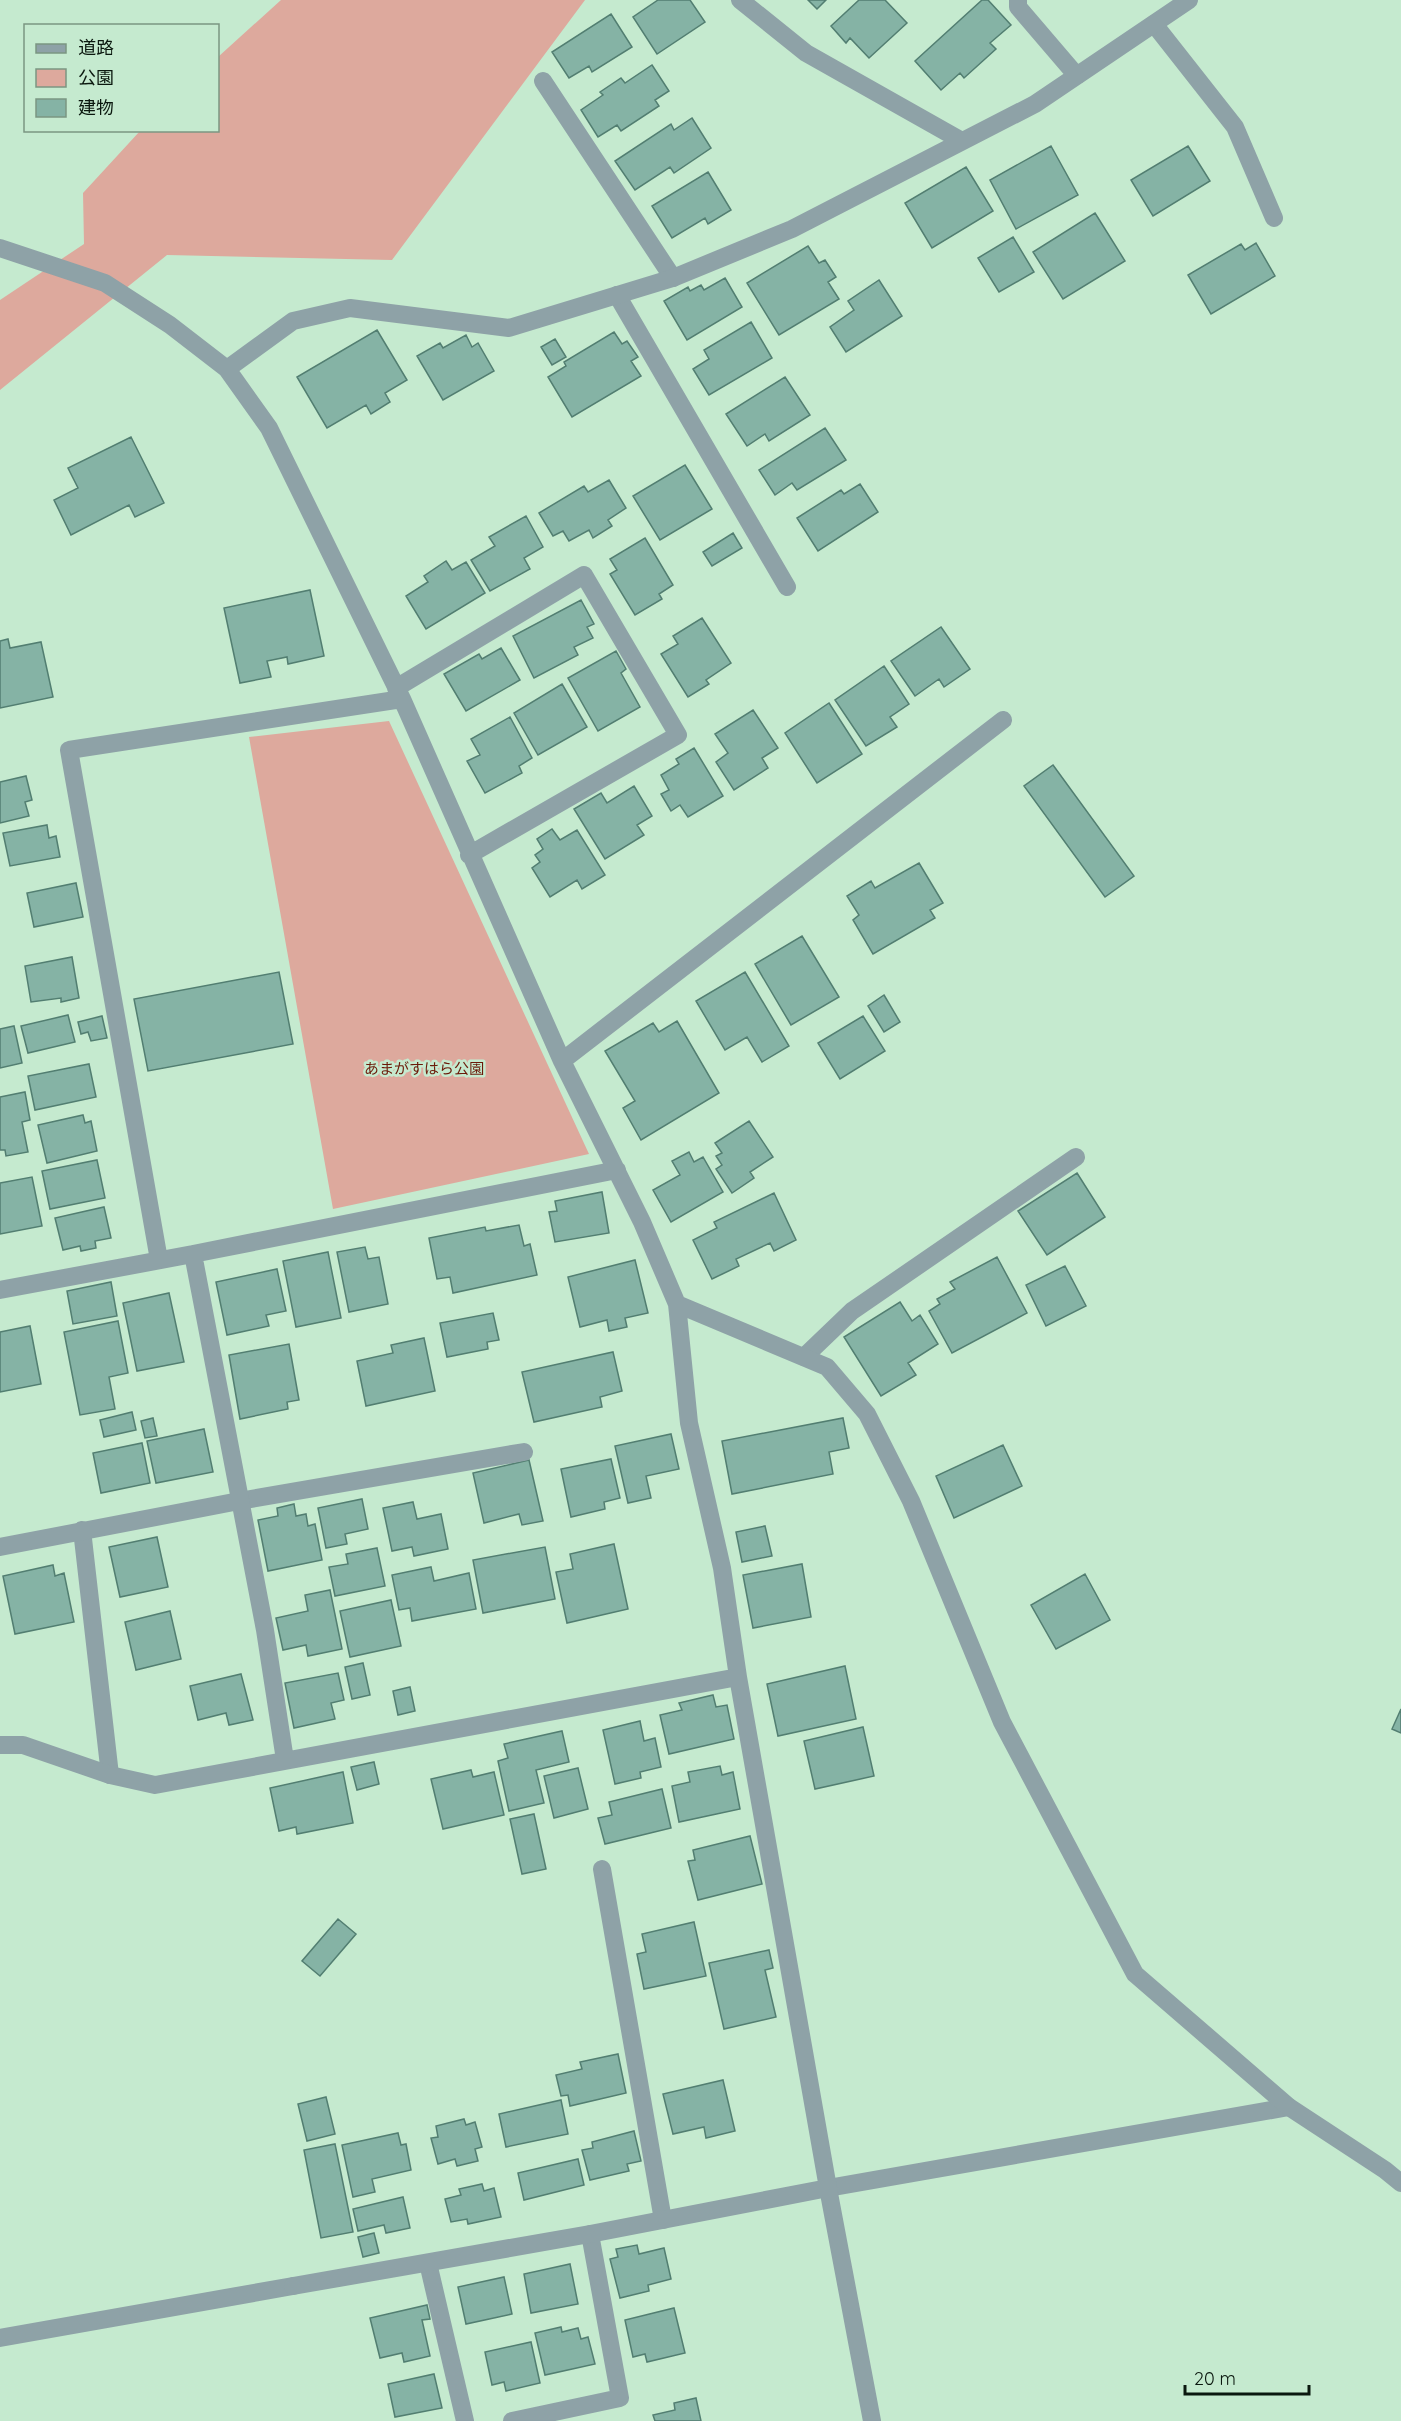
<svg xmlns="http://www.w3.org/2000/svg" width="1401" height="2421" viewBox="0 0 1401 2421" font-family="Quicksand,'Noto Sans JP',sans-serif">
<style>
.green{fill:#dda99d}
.building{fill:#85b3a5;stroke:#527e71;stroke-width:1.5}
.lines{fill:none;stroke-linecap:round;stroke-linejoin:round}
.lane{stroke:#8ea2a7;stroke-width:18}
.street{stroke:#8ea2a7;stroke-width:18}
.labels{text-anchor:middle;stroke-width:5;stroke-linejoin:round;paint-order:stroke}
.park-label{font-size:15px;fill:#6b1a09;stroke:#c5eacf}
</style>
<rect width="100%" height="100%" fill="#c5eacf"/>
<path class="green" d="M281 0H585L392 260 167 255 0 390V300L84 244 83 193 140 131 218 130V57Z
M389 721 589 1154 333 1209 249 737Z"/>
<path class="building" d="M658 0H690L705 22 657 54 633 17Z
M808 0H826L817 9Z
M859 0H885L907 23 869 58 850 38 846 43 831 26Z
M982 0H988L1011 25 990 43 996 49 964 78 960 73 941 90 915 61Z
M611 14 632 47 592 72 589 66 569 78 552 52Z
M652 65 669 91 655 100 659 106 621 131 617 125 598 137 581 110 603 95 600 92 621 78 625 83Z
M692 118 711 148 674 173 670 167 635 190 615 161 671 124 674 130Z
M1051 146 1078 195 1016 229 990 180Z
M1188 146 1210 181 1153 216 1131 180Z
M966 167 993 211 932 248 905 203Z
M708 172 731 210 708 224 705 218 672 238 652 206Z
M1095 213 1125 261 1063 299 1033 252Z
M1013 237 1034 272 999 292 978 258Z
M1256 243 1275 276 1211 314 1188 275 1241 244 1245 250Z
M808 246 819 263 825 260 836 277 828 282 839 299 779 335 747 283Z
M725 278 742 307 687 340 664 301 688 287 690 291 701 285 704 290Z
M879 280 902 316 846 352 830 327 854 310 848 301Z
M751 322 772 358 709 395 693 369 709 359 704 350Z
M377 330 407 380 385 393 390 402 371 414 366 405 327 428 297 377Z
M614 332 622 344 627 341 638 357 631 361 641 376 572 417 548 377 566 366 564 362Z
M466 335 472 347 478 343 494 371 443 400 417 356 440 343 443 348Z
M555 339 566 357 552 365 541 347Z
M785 377 810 415 769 441 765 434 747 446 726 414Z
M825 428 846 460 797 490 792 483 775 495 759 470Z
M131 437 164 503 135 517 129 505 71 535 54 500 78 488 68 468Z
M685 465 712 509 660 540 633 496Z
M609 480 626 508 608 520 612 526 593 538 589 530 569 541 563 531 553 536 539 513 584 486 588 492Z
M860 484 878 512 818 551 797 518 841 490 844 494Z
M526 516 543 547 524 558 530 569 490 591 471 560 495 546 489 537Z
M733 533 742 548 712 566 703 552Z
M645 538 673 585 659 594 662 599 635 615 610 574 617 570 610 559Z
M446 561 452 570 466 562 485 593 426 629 406 596 428 582 424 576Z
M310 590 324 656 288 664 287 657 267 661 271 677 240 683 224 608Z
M581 600 594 624 587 627 593 638 574 647 578 655 534 678 513 636Z
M702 618 731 663 706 680 709 684 688 697 661 654 678 644 673 636Z
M941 627 970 669 944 687 939 679 915 696 891 661Z
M8 639 10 648 41 642 53 697 0 708V641Z
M501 648 520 680 466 711 444 674 479 654 482 659Z
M616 651 626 669 621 673 640 707 598 731 568 678Z
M884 666 909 704 890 717 897 727 866 746 835 700Z
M562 684 587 727 538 755 514 713Z
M829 703 862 754 817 783 785 733Z
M753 710 778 748 762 758 768 768 734 790 716 762 728 753 715 734Z
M510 717 532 758 519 766 522 773 485 793 467 761 480 755 471 739Z
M694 748 723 796 688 817 680 805 671 811 661 794 669 790 661 775 679 764 676 759Z
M1053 765 1134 876 1105 897 1024 786Z
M26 776 32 800 25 802 29 816 0 823V782Z
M634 786 652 816 637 825 644 835 605 859 574 809 601 793 607 803Z
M47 825 49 838 56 836 60 857 10 866 3 833Z
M552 829 560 840 577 830 605 875 582 889 577 880 550 897 532 868 540 862 535 855 543 849 537 839Z
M919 863 943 903 930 910 935 918 873 954 853 920 859 915 847 896 871 881 875 888Z
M76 883 83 917 34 927 27 893Z
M802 936 839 997 791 1025 755 964Z
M72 957 79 998 61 1002V998L31 1002 25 966Z
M279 972 293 1044 148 1071 134 999Z
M745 972 789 1046 762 1062 747 1037 725 1050 696 1001Z
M884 995 900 1022 884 1032 868 1006Z
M68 1015 75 1042 28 1053 21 1026Z
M102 1016 107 1038 91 1041 88 1032 81 1034 78 1022Z
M863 1016 885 1051 840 1079 818 1043Z
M677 1021 719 1093 641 1140 623 1108 635 1101 605 1051 653 1023 659 1032Z
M14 1026 22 1063 0 1068V1029Z
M89 1064 96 1097 35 1110 28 1076Z
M25 1092 30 1120 22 1122 28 1152 6 1156 5 1150H0V1097Z
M83 1115 85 1123 91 1121 97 1151 47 1163 38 1125Z
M749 1121 773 1157 750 1172 754 1178 732 1193 716 1169 722 1165 716 1156 722 1153 715 1143Z
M689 1152 694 1162 703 1157 723 1192 671 1222 653 1190 680 1175 672 1161Z
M97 1160 105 1198 50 1209 42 1171Z
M1077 1173 1105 1217 1047 1255 1018 1211Z
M32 1177 42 1226 0 1234V1183Z
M602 1192 609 1233 555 1242 549 1212 557 1211 555 1201Z
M774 1193 796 1240 774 1251 770 1243 736 1259 739 1266 712 1279 693 1240 717 1228 714 1222Z
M104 1207 111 1238 95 1241 96 1248 81 1251 80 1246 63 1250 55 1218Z
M519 1225 524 1246 530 1244 537 1275 453 1293 450 1277 437 1279 429 1238 485 1227 486 1231Z
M365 1247 368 1259 379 1257 388 1304 349 1312 337 1252Z
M328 1252 341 1318 296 1327 283 1261Z
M997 1257 1027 1313 952 1353 929 1311 940 1304 937 1299 955 1289 950 1282Z
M635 1260 648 1313 625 1318 627 1327 609 1331 607 1320 580 1327 568 1277Z
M1065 1266 1086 1306 1046 1326 1026 1285Z
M277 1269 286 1311 266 1315 269 1326 227 1335 216 1282Z
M111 1282 117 1316 73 1324 67 1291Z
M169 1293 184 1362 137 1371 123 1303Z
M900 1302 912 1321 920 1315 938 1344 908 1363 916 1375 881 1396 844 1337Z
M493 1313 499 1340 487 1342 488 1349 447 1357 440 1323Z
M118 1321 128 1373 109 1377 115 1409 80 1415 64 1332Z
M30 1326 41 1384 0 1392V1332Z
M424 1338 435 1391 366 1406 357 1361 393 1353 391 1345Z
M289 1344 299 1400 287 1402 288 1409 240 1419 229 1355Z
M613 1352 622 1391 600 1397 602 1407 534 1422 522 1372Z
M132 1412 136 1430 104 1437 100 1420Z
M153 1418 157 1436 145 1438 141 1421Z
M843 1418 849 1448 829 1452 833 1474 732 1494 722 1441Z
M204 1429 213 1472 156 1483 147 1441Z
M671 1434 679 1469 646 1476 651 1498 628 1503 615 1446Z
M142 1443 150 1483 101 1493 93 1453Z
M1003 1445 1022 1486 954 1518 936 1476Z
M611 1459 620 1498 604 1502 605 1509 571 1517 561 1469Z
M529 1460 543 1521 522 1525 519 1514 484 1523 473 1473Z
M362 1499 368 1529 345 1534 347 1544 326 1548 318 1508Z
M413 1502 417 1519 441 1514 448 1549 414 1556 412 1547 392 1551 383 1508Z
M294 1504 296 1516 306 1514 308 1526 315 1524 322 1560 268 1571 258 1520 278 1516 277 1508Z
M765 1526 772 1556 742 1562 736 1532Z
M157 1537 168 1587 120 1597 109 1547Z
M614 1544 628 1609 567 1623 556 1572 573 1569 570 1554Z
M545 1547 555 1599 483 1613 473 1560Z
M377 1548 385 1586 335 1596 329 1567 348 1564 346 1554Z
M802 1564 811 1617 753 1628 743 1575Z
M53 1565 55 1576 64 1573 74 1622 15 1634 3 1576Z
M431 1567 434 1581 469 1573 476 1609 412 1621 410 1608 399 1610 392 1575Z
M1085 1574 1110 1620 1056 1649 1031 1605Z
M330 1590 342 1649 308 1656 306 1645 283 1650 276 1618 308 1611 305 1595Z
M391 1600 401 1646 350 1657 340 1611Z
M170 1611 181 1659 136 1670 125 1622Z
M363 1663 370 1695 352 1699 345 1667Z
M845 1666 856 1719 778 1736 767 1684Z
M338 1673 344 1700 331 1703 335 1719 294 1728 285 1683Z
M241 1674 253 1720 229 1725 226 1713 198 1720 190 1686Z
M410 1687 415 1711 398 1715 393 1691Z
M713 1695 716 1707 727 1705 734 1739 669 1754 660 1715 682 1710 679 1703Z
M1401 1709V1733L1392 1729Z
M640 1721 644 1741 655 1738 661 1767 640 1772 641 1778 615 1784 603 1730Z
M863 1727 874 1776 815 1789 804 1741Z
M562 1731 569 1762 536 1770 544 1803 509 1811 498 1761 508 1758 504 1744Z
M374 1762 379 1784 357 1790 351 1767Z
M720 1766 722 1775 733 1772 740 1809 679 1822 672 1786 690 1782 688 1772Z
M578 1768 588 1809 554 1818 544 1776Z
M471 1770 473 1777 494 1772 504 1815 443 1829 431 1779Z
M343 1772 353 1823 297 1834 296 1827 279 1831 270 1788Z
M662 1789 671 1828 605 1844 598 1818 612 1815 609 1802Z
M534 1814 546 1869 522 1874 510 1819Z
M750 1836 762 1884 698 1900 688 1861 695 1860 693 1850Z
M338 1919 356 1934 320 1976 302 1961Z
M694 1922 706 1976 644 1989 637 1954 646 1952 642 1934Z
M769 1950 773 1968 765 1970 776 2017 724 2029 709 1963Z
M618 2054 626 2093 570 2106 568 2095 561 2096 556 2075 582 2069 580 2062Z
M723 2080 735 2131 706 2138 704 2127 673 2134 663 2094Z
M326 2097 335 2134 307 2141 298 2104Z
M561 2100 568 2134 506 2147 499 2114Z
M464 2119 466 2125 475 2122 482 2147 475 2149 478 2161 457 2166 455 2159 438 2164 431 2138 438 2137 436 2126Z
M634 2131 641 2161 627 2164 629 2171 590 2180 582 2150 593 2148 592 2142Z
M398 2133 401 2145 406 2144 411 2170 372 2179 375 2192 353 2197 342 2145Z
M335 2144 353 2232 321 2238 304 2150Z
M578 2159 584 2185 524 2200 518 2173Z
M482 2184 484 2191 494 2188 501 2217 468 2224 467 2219 451 2222 445 2199 461 2195 459 2189Z
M403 2197 410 2228 386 2233 384 2225 358 2231 353 2209Z
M374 2233 379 2253 363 2257 358 2237Z
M637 2245 639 2254 664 2248 671 2279 648 2285 649 2291 620 2298 610 2259 618 2257 616 2249Z
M570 2264 578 2304 531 2313 524 2274Z
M504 2277 512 2314 466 2324 458 2287Z
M427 2305 430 2319 422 2320 430 2356 404 2362 402 2353 380 2358 370 2318Z
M674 2308 685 2353 647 2362 645 2354 633 2357 625 2320Z
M561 2327 562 2332 578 2328 581 2339 588 2337 595 2364 545 2375 535 2333Z
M531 2342 540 2383 506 2391 504 2382 492 2385 485 2352Z
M434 2374 442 2408 395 2417 388 2384Z
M696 2398 701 2421H655L653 2415 675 2410 674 2403Z"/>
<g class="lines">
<path class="lane" d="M1154 24 1235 127 1274 218
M543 81 673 278
M617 295 787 587
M804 1357 852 1311 1076 1157
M239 1501 524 1452
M82 1530 110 1775
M602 1869 663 2220
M828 2188 1289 2107
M428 2263 465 2421
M0 2338 293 2286
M512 2421 620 2398 590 2234"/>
<path class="street" d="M740 0 806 53 962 141
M1018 0V7L1077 76
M0 248 105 283 170 325 227 369 269 428 402 699 562 1061 642 1222 677 1304 689 1423 722 1568 738 1677 828 2188 872 2421
M227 369 293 321 350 308 509 328 673 278 792 229 1035 104 1189 0
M396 688 584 575 678 735 469 855
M562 1061 1003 720
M193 1254 265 1630 285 1760
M159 1260 69 750 402 699
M0 1290 193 1254 617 1170
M677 1304 827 1367 867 1414 911 1501 1002 1722 1135 1974 1289 2107 1385 2170 1401 2183
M0 1547 239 1501
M0 1745H23L110 1775 155 1785 738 1677
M293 2286 590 2234 828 2188"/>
</g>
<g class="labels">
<g class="park-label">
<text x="424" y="1074">あまがすはら公園</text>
</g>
</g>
<rect x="24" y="24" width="195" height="108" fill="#c5eacf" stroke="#7b9682" stroke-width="1.5"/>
<rect x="36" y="44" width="30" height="9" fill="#8ea2a7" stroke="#7b9682" stroke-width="1.5"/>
<text x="78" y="54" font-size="18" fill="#0b180f">道路</text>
<rect x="36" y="69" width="30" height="18" fill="#dda99d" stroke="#7b9682" stroke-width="1.5"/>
<text x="78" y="84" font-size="18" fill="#0b180f">公園</text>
<rect x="36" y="99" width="30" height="18" fill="#85b3a5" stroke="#7b9682" stroke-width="1.5"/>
<text x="78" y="114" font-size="18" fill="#0b180f">建物</text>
<path d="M1185 2385v9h124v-9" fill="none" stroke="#0b180f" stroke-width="3"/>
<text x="1194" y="2385" font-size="18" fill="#0b180f" stroke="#c5eacf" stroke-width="4.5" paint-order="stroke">20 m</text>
</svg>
